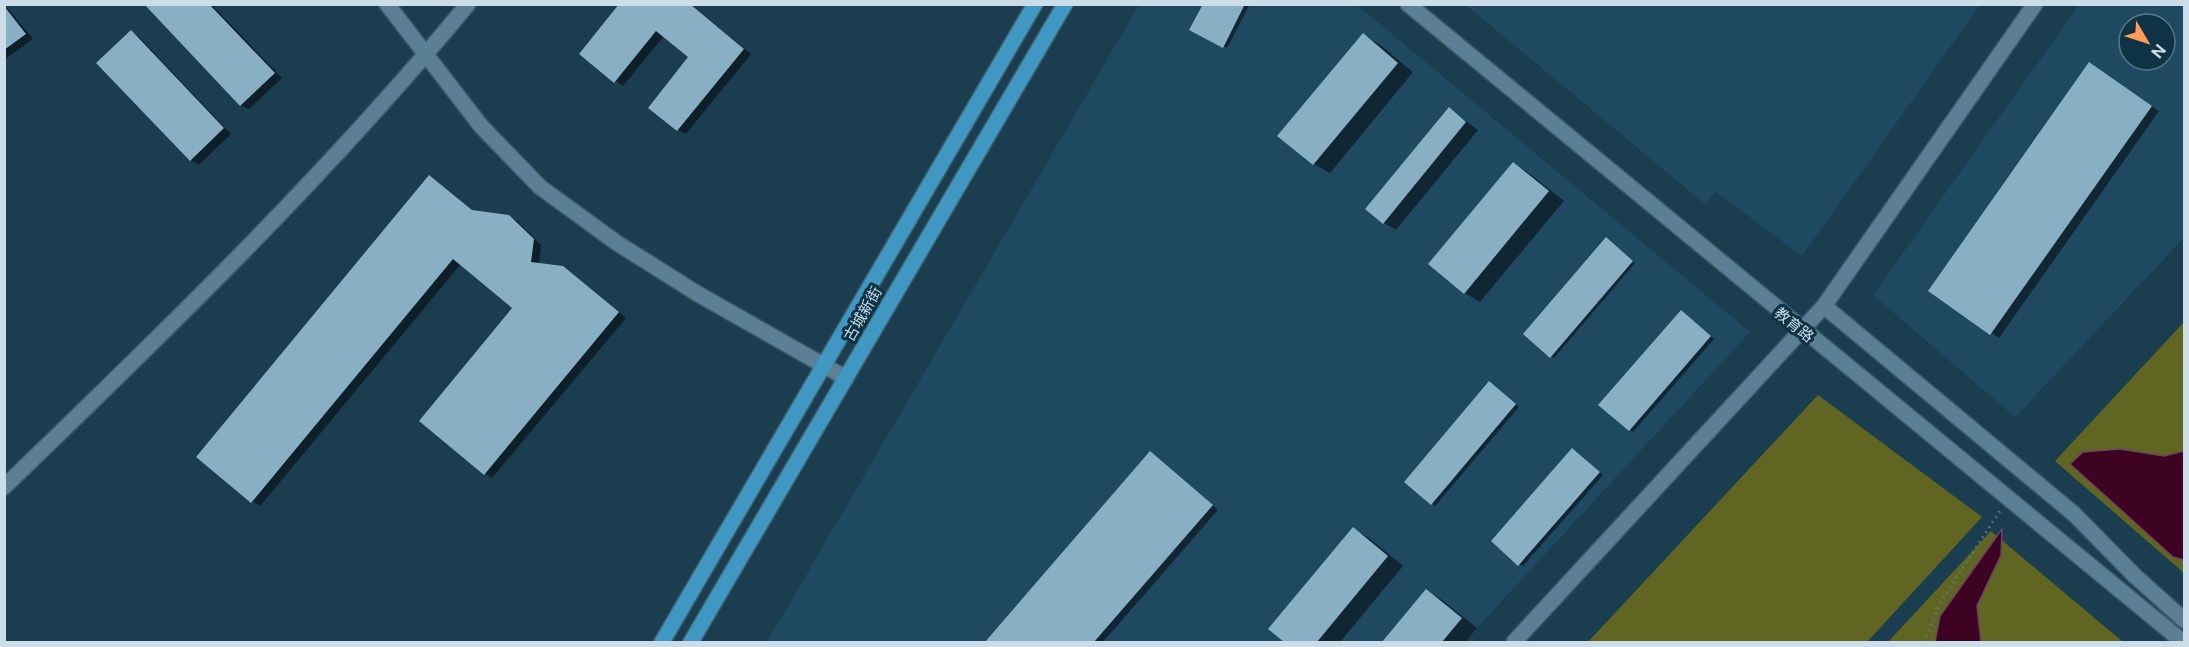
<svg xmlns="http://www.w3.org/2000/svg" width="2189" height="647" viewBox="0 0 2189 647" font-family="'Public Sans','Noto Sans SC',sans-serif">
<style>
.built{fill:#1e4960;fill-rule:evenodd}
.green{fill:#606622}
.water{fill:#3e0323;stroke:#68445e;stroke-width:1.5}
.shadow{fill:#0007}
.building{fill:#89afc5}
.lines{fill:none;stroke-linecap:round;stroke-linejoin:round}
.minor-casing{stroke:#3d5c6b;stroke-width:18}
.major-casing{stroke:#3d5c6b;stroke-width:18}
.path{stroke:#5b7889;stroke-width:3;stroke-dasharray:1.5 4.5;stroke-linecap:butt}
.minor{stroke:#5b8095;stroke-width:15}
.major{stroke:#3f97c2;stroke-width:15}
.labels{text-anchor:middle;stroke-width:6;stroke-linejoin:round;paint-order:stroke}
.street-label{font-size:15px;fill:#cadde9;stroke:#0e3345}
</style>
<rect width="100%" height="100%" fill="#1a3d50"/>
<path class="built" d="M1139 5H1357L1750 332 1464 642H767Z
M1466 5H1980L1802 256 1715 191 1706 205Z
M2079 5H2184V238L2015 417 1873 295ZM2129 24H2165V60H2129Z"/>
<path class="green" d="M2184 322V573L2055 461Z
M1818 395 1982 517 1867 642H1588Z
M1991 531 2123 642H1888Z"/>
<path class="water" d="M2120 449 2164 456 2184 451V560L2173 557 2070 464 2083 452Z
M2002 529 2001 555 1977 606 1981 642H1935L1940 616Z"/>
<path class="shadow" d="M4 4 33 39 4 60Z
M152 4H211L282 78 249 109 241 105 149 8Z
M690 4 751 54 686 134 678 130 690 57 664 36 623 86 581 54Z
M1204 4H1250L1227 48 1191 30Z
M131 32 139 37 231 134 199 165 191 160 98 63Z
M1363 35 1379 44 1413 72 1330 173 1314 164 1280 136Z
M2097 68 2159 111 1999 338 1930 291Z
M1449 109 1478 130 1396 230 1384 223Z
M1513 164 1529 173 1564 201 1480 302 1465 293Z
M430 176 475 212 508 216 517 221 541 245 539 265 563 268 571 273 626 318 492 478 485 473 514 308 461 264 260 506 252 501Z
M1609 241 1635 263 1554 358 1551 356Z
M1685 314 1714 339 1633 432 1630 430Z
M1493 385 1519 407 1435 506 1406 482Z
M1576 451 1603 475 1523 566 1519 564Z
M1150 453 1218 510 1103 642H987Z
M1353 529 1369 538 1403 566 1340 642H1286L1270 629Z
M1427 591 1442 600 1477 628 1465 642H1383Z"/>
<path class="building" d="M144 4H209L275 73 240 106Z
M619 4H690L744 49 677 131 648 108 688 57 656 31 614 83 579 54Z
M1203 4H1245L1223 48 1189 30Z
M4 6 26 34 4 50Z
M131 30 224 128 190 161 96 63Z
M1363 33 1398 63 1313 165 1277 136Z
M2089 62 2152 106 1990 335 1928 291Z
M1449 107 1466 122 1383 224 1365 209Z
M1513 162 1549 191 1464 294 1428 264Z
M429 175 472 210 509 215 534 239 531 262 563 266 619 312 484 475 419 421 512 308 453 259 251 503 196 457Z
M1606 237 1633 261 1550 358 1523 334Z
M1681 310 1711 336 1629 431 1598 405Z
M1489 381 1516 404 1431 505 1404 482Z
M1572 448 1600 472 1518 566 1491 541Z
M1150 451 1213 505 1094 642H985Z
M1353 527 1388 556 1317 642H1284L1268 629Z
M1426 589 1462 618 1442 642H1382Z"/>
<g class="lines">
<defs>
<path id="minor" d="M387 4 481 126 540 187 617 243 698 294 846 378
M1408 4 2183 642
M1824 306 2074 514 2135 576 2184 620
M4 487C165 332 326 176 468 4
M1514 642 1824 306 2035 4"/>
<path id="major" d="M662 642 1035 4
M691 642 1065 4"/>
</defs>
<use href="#minor" class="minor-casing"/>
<use href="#major" class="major-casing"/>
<path class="path" d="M1924 642 1941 601 2000 511"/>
<use href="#minor" class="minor"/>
<use href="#major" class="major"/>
</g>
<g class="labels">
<g class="street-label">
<text transform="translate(863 314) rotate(-60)" y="5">古城新街</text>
<text transform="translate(1794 325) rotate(39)" y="5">教育路</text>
</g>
</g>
<rect width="2189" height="647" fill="none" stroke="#cadde9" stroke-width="12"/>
<g transform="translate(2147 42) rotate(129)"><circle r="28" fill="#0e3345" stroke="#597787" stroke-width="1.5"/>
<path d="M0-4.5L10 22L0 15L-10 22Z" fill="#fd9c57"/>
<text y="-9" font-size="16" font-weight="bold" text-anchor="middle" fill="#cadde9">N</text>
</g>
</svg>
